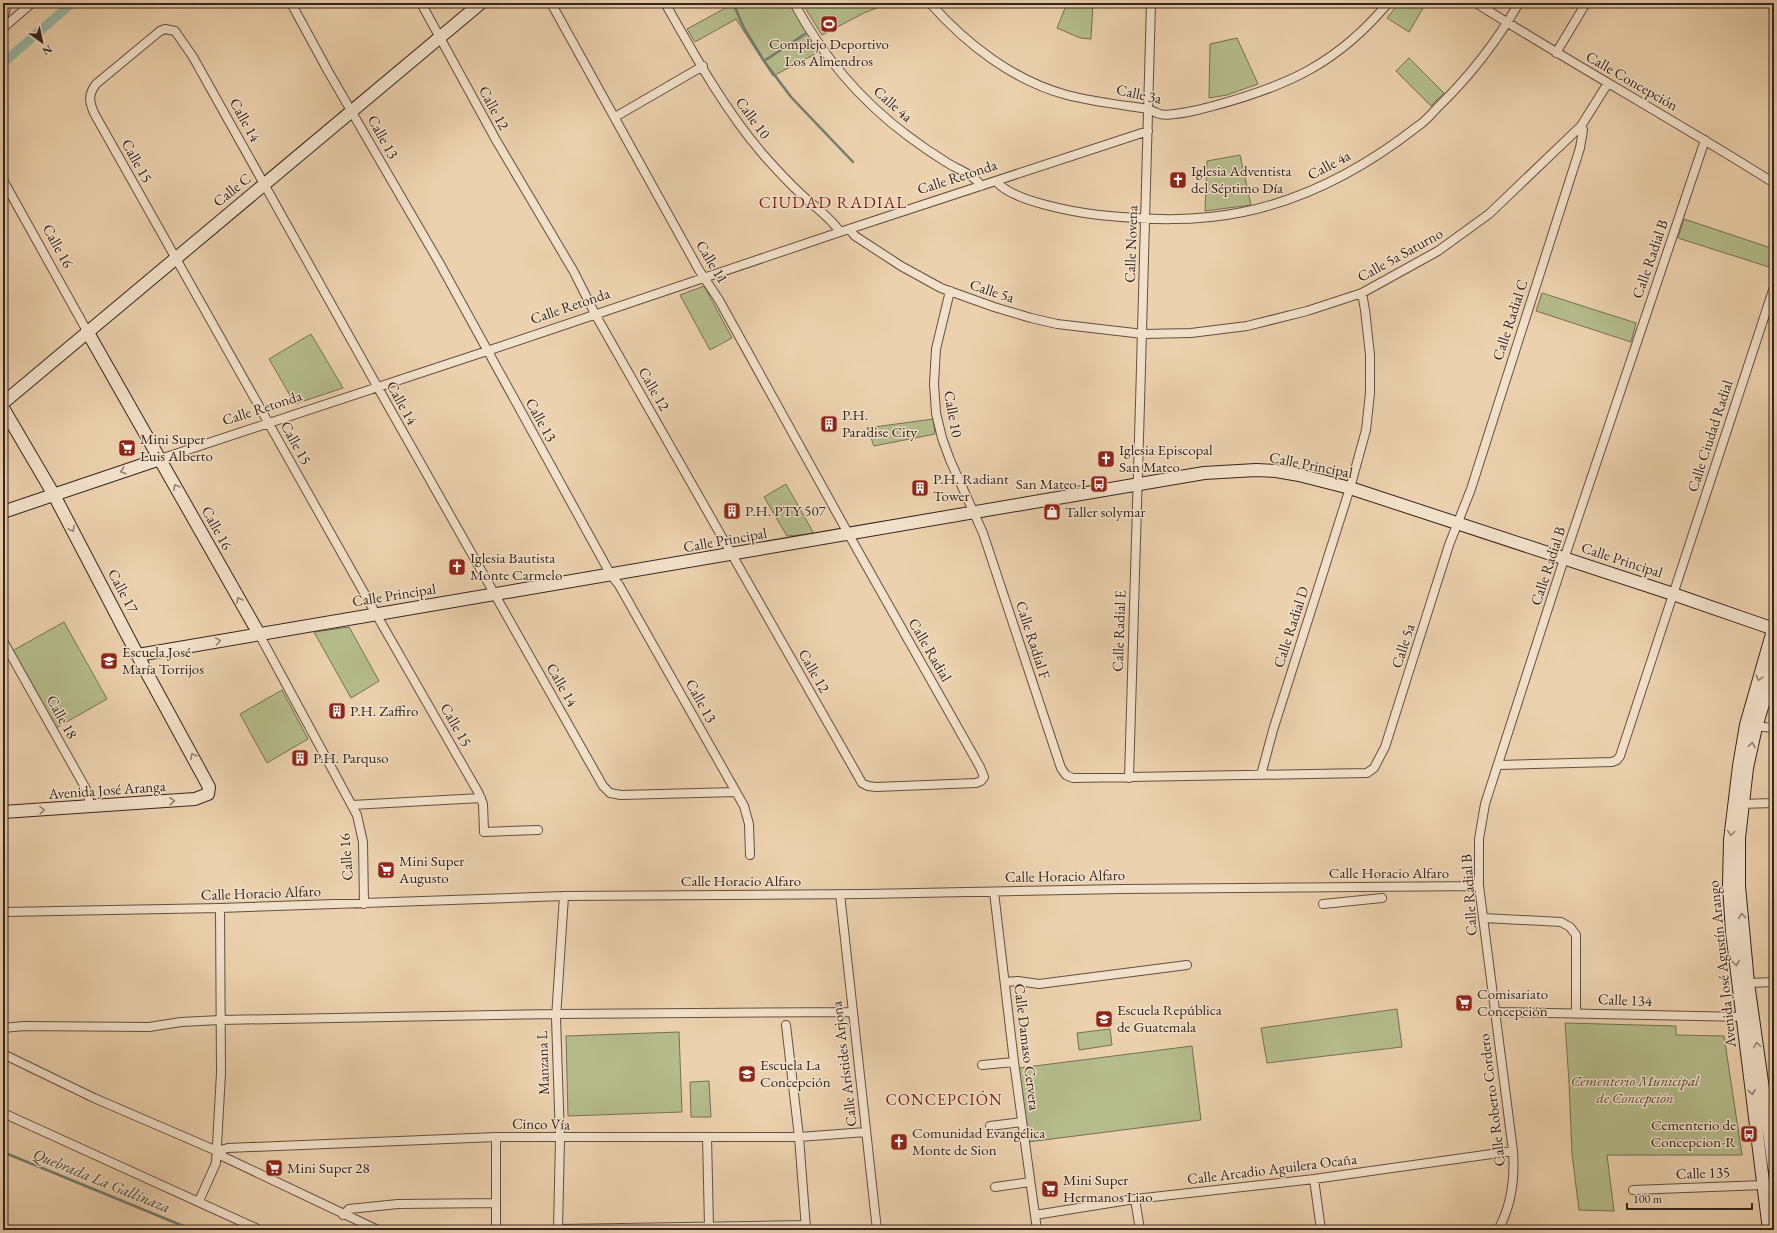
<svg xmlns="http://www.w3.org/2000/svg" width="1777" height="1233" viewBox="0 0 1777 1233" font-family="'EB Garamond',serif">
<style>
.green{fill:#b5bc8c;stroke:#767054}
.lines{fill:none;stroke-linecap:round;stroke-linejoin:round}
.stream{stroke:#717d6f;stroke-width:2.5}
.canal{stroke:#99b8a5;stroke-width:9}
.street-casing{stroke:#634f41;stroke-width:10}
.secondary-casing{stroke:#36241d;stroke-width:14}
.street{stroke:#f2e1ca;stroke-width:8}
.secondary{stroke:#f2e1ca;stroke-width:12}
.oneway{stroke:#948274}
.labels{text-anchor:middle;stroke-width:3;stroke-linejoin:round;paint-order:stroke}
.poi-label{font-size:15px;fill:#36241d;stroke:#f2e1ca;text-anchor:start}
.street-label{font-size:15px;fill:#36241d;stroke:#f2e1ca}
.park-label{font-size:15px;font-style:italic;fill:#564a39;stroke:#f2e1ca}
.neighbourhood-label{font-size:16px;letter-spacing:1px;fill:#7a1f14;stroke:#f2e1ca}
.water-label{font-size:16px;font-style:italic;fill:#4f493f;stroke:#f2e1ca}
.quarter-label{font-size:17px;letter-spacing:1px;fill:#7a1f14;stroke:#f2e1ca}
</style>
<rect width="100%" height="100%" fill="#ebd1ad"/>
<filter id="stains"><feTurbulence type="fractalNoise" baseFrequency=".005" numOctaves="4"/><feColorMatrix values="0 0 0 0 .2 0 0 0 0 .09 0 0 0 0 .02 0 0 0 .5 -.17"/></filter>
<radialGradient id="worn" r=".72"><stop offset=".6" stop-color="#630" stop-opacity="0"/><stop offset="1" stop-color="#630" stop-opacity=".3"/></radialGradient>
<path class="green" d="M730 3H788L821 51 773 76 736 19 695 42 687 29 731 5Z
M802 3H889L864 13 822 35Z
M1067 3H1093L1091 39 1080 38 1057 28Z
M1399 3H1426L1409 32 1387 18Z
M1237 38 1258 84 1227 95 1209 98 1210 44Z
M1409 58 1444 93 1431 106 1396 71Z
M1240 155 1251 205 1205 211 1207 161Z
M1684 219 1774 249V261L1772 268 1678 238Z
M704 286 732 338 710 350 680 295Z
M1542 293 1636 323 1631 342 1536 311Z
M311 334 343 388 295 404 269 359Z
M933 419 935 434 874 446 867 428Z
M786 484 814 534 787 536 764 497Z
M64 622 107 699 56 728 12 651Z
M349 627 379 681 351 698 314 632Z
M282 690 308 739 267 763 240 714Z
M1397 1009 1402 1047 1267 1063 1261 1028Z
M1565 1023 1676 1026V1035L1724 1036 1742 1155H1607L1614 1211 1579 1210 1572 1154 1569 1082Z
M1110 1029 1112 1045 1079 1050 1077 1033Z
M679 1032 682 1112 568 1116 566 1036Z
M1192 1046 1201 1120 1028 1142 1019 1068Z
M709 1081 711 1117H691L690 1082Z"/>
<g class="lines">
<path class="stream" d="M673 3H674
M733 3 744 28 764 61 805 34
M764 61 791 97 853 162
M3 1152 193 1230"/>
<path class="canal" d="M3 63 72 3"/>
<defs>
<path id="street" d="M291 3 328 71 440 264 611 575 619 585 744 806 749 824 750 855
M421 3 496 140 574 272 595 314 862 783 868 786 876 787 976 783 981 781 984 777 980 767 849 535 719 300 699 270 551 3
M665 3C694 54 723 107 761 152 774 167 788 182 803 196 815 207 831 218 840 232
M794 3C822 55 861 101 908 136 920 145 933 154 946 162 956 169 974 174 981 186
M930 3C966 44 1014 81 1067 95 1094 102 1122 105 1149 109 1152 111 1156 113 1160 114 1170 117 1202 109 1213 106 1288 86 1338 63 1388 3
M1476 3C1574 65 1676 121 1774 183
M3 20 7 3
M3 28 32 3
M1556 53 1586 3
M615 117 703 66
M3 180 87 331
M996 181C1011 201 1074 212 1099 215 1147 220 1195 222 1243 212 1307 199 1367 166 1418 126 1426 121 1432 113 1438 107 1469 77 1497 41 1519 3
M849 229 855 236 901 266 941 288 994 307 1031 318 1057 324 1143 334 1191 333 1247 326 1307 311 1362 293 1438 251 1489 214 1581 126 1608 83
M950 291 936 349 934 384 936 413 942 438 950 460 983 533 1061 768 1066 775 1073 778 1367 773 1374 768 1385 747 1449 545 1471 489 1580 148 1583 130 1581 126
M160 459 487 351 840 232 1148 131
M259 634 357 815 363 842 364 904
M3 641 86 789 91 807
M1753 726 1774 728
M1499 765 1612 762 1617 760 1620 756 1774 287
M1261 775 1273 730 1350 488 1366 430 1370 393V355L1365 310 1362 293
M1129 778C1136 520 1145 261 1151 3
M1739 804 1774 803
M352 805 481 798
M538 830 484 832 483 804 478 792 376 614 94 113C89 101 88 95 96 84L160 31 165 29 175 31 193 57 377 386 603 786 610 793 621 795 736 792
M994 892 1014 1062 1037 1230
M840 894 877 1230
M1323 904 1382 898
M3 912 220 908 564 896 866 894 1122 889 1479 886
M1484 918 1561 922 1570 927 1576 935V1013
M1005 982 1018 981 1039 984 1187 965
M1748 983 1774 982
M1495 1012 1746 1017
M786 1025 799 1137 806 1229
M3 1028 24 1026 149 1027 181 1022 220 1020 556 1014 852 1012
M3 1054 94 1098 217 1151 224 1157 378 1230
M982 1065 1014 1062
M3 1113 260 1230
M990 1126 1022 1122
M707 1137 709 1227
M217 1151 228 1148 496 1137H799L866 1132
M1314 1179 1321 1230
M995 1187 1030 1182
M1633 1190 1764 1185 1774 1183
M1135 1199 1140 1230
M199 1201 216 1163 221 1073 220 908
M343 1215 349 1209 398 1204 496 1203
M1035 1215 1135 1199 1314 1179 1513 1151
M558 1229 806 1225
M496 1230V1137
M558 1230 560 1138 556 1018 564 896
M1498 1230C1512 1205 1515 1179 1513 1151L1479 886V839L1485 804 1564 559 1705 140"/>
<path id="secondary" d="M87 331 259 634
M3 403 481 3
M3 408 54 495 148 675 209 787 208 794 195 799 3 812
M3 512 160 459
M138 655 1204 473 1256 470 1276 471 1299 475 1350 488 1673 594 1774 629
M1774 668 1756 727 1747 768 1739 838V886L1748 983 1774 1167
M1769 1230 1732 932 1729 885 1730 840 1739 766 1746 725 1774 627"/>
</defs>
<use href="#street" class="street-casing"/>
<use href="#secondary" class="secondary-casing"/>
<use href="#street" class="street"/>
<use href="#secondary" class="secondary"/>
</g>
<defs><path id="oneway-chevron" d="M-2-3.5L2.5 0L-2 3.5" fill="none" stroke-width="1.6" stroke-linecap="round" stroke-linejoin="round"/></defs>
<g class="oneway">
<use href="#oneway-chevron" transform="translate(123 471) rotate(161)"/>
<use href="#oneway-chevron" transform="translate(176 487) rotate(-119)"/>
<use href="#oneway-chevron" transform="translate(72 529) rotate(62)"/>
<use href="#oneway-chevron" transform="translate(239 600) rotate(-119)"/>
<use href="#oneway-chevron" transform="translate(218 641) rotate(-10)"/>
<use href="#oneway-chevron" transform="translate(1759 678) rotate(106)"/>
<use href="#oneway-chevron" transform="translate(1752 745) rotate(-79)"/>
<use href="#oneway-chevron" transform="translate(193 756) rotate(-119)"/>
<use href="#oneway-chevron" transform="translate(172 801) rotate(-4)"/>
<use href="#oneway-chevron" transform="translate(42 810) rotate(-3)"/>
<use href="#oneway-chevron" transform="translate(1731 833) rotate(98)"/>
<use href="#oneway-chevron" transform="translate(1742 916) rotate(-94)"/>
<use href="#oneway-chevron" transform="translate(1736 963) rotate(83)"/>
<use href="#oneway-chevron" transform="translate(1757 1045) rotate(-98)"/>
<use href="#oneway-chevron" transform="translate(1752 1092) rotate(83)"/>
</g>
<defs>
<symbol id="stadium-square" viewBox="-11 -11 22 22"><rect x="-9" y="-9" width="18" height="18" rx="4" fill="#8f2418" stroke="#f2e1ca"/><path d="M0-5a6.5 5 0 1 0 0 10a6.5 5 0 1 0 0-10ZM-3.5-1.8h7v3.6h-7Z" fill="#fff"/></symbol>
<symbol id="church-square" viewBox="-11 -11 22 22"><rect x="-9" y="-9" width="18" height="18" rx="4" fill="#8f2418" stroke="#f2e1ca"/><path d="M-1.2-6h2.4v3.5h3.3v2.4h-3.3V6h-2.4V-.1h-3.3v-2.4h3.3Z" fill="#fff"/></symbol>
<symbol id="building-square" viewBox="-11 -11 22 22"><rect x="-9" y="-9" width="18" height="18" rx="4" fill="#8f2418" stroke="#f2e1ca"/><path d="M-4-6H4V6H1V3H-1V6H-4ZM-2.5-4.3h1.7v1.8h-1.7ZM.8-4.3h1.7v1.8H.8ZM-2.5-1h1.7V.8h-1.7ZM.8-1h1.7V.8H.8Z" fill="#fff"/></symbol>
<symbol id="supermarket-square" viewBox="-11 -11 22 22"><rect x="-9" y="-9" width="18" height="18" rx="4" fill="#8f2418" stroke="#f2e1ca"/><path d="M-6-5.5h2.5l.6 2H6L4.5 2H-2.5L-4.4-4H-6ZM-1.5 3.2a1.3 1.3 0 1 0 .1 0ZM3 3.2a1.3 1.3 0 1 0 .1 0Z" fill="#fff"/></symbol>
<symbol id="bus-square" viewBox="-11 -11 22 22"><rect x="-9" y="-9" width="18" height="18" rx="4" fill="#8f2418" stroke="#f2e1ca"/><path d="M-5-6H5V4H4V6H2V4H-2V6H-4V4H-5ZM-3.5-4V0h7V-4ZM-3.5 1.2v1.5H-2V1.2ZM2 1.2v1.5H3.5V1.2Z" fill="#fff"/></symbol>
<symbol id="shop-square" viewBox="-11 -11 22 22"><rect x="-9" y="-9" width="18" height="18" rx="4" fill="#8f2418" stroke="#f2e1ca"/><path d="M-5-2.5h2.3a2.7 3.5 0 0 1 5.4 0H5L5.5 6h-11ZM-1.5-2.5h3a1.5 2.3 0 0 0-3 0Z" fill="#fff"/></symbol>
<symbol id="school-square" viewBox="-11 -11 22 22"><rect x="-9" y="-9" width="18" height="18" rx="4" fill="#8f2418" stroke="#f2e1ca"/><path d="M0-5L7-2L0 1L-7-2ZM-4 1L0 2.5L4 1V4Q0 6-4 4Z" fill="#fff"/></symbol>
</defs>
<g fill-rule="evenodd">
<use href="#stadium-square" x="819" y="14" width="20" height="20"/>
<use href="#church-square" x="1168" y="170" width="20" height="20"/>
<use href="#building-square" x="819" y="414" width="20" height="20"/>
<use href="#supermarket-square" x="117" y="438" width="20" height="20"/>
<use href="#church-square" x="1096" y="449" width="20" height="20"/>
<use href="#bus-square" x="1089" y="474" width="20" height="20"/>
<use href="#building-square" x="910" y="478" width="20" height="20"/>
<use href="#building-square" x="722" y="501" width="20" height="20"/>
<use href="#shop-square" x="1042" y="502" width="20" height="20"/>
<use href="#church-square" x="447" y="557" width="20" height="20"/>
<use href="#school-square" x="99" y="651" width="20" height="20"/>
<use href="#building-square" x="327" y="701" width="20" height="20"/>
<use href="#building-square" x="290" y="748" width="20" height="20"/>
<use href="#supermarket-square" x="376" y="860" width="20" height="20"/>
<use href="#supermarket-square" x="1454" y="993" width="20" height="20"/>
<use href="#school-square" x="1094" y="1009" width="20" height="20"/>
<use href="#school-square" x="737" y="1064" width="20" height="20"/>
<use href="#bus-square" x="1739" y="1124" width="20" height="20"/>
<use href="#church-square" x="889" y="1132" width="20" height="20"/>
<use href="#supermarket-square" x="264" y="1158" width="20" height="20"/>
<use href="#supermarket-square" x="1040" y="1179" width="20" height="20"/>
</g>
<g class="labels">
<g class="poi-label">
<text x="829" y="49" text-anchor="middle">Complejo Deportivo<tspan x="829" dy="17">Los Almendros</tspan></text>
<text x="1191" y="176">Iglesia Adventista<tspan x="1191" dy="17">del Séptimo Día</tspan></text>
<text x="842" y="420">P.H.<tspan x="842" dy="17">Paradise City</tspan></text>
<text x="140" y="444">Mini Super<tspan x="140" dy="17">Luis Alberto</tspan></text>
<text x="1119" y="455">Iglesia Episcopal<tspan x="1119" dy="17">San Mateo</tspan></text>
<text x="933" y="484">P.H. Radiant<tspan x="933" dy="17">Tower</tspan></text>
<text x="1086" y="489" text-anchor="end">San Mateo-I</text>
<text x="745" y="516">P.H. PTY 507</text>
<text x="1065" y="517">Taller solymar</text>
<text x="470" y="563">Iglesia Bautista<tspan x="470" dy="17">Monte Carmelo</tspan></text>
<text x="122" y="657">Escuela José<tspan x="122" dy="17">María Torrijos</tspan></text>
<text x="350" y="716">P.H. Zaffiro</text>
<text x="313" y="763">P.H. Parquso</text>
<text x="399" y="866">Mini Super<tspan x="399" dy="17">Augusto</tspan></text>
<text x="1477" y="999">Comisariato<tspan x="1477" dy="17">Concepción</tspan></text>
<text x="1117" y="1015">Escuela República<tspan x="1117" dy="17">de Guatemala</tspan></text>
<text x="760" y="1070">Escuela La<tspan x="760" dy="17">Concepción</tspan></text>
<text x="1736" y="1130" text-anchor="end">Cementerio de<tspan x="1736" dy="17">Concepcion-R</tspan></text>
<text x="912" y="1138">Comunidad Evangélica<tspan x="912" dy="17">Monte de Sion</tspan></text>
<text x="287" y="1173">Mini Super 28</text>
<text x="1063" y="1185">Mini Super<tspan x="1063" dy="17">Hermanos Liao</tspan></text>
</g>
<g class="street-label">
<text transform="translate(1632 81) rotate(30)" y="5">Calle Concepción</text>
<text transform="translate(1139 94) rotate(12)" y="5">Calle 3a</text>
<text transform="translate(893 104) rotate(41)" y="5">Calle 4a</text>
<text transform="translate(494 108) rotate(62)" y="5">Calle 12</text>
<text transform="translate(753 118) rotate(54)" y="5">Calle 10</text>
<text transform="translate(245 120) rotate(61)" y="5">Calle 14</text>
<text transform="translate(383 137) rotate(61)" y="5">Calle 13</text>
<text transform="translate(137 161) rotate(61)" y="5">Calle 15</text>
<text transform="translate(1329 165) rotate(-28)" y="5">Calle 4a</text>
<text transform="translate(957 177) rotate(-18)" y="5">Calle Retonda</text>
<text transform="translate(232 190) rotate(-39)" y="5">Calle C</text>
<text transform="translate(1131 244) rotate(-88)" y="5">Calle Novena</text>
<text transform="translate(58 246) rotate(61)" y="5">Calle 16</text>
<text transform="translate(1400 255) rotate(-29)" y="5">Calle 5a Saturno</text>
<text transform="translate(1650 259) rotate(-71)" y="5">Calle Radial B</text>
<text transform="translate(712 262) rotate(59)" y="5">Calle 11</text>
<text transform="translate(992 291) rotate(18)" y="5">Calle 5a</text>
<text transform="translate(570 306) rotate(-19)" y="5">Calle Retonda</text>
<text transform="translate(1510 320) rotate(-72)" y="5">Calle Radial C</text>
<text transform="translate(654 389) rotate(60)" y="5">Calle 12</text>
<text transform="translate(402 403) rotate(61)" y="5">Calle 14</text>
<text transform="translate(262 408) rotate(-18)" y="5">Calle Retonda</text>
<text transform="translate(953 414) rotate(80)" y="5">Calle 10</text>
<text transform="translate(541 420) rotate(61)" y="5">Calle 13</text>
<text transform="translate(1710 436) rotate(-72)" y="5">Calle Ciudad Radial</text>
<text transform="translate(296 443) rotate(61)" y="5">Calle 15</text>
<text transform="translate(1311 465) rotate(11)" y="5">Calle Principal</text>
<text transform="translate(217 528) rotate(61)" y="5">Calle 16</text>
<text transform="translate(725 540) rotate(-10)" y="5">Calle Principal</text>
<text transform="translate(1622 560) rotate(18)" y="5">Calle Principal</text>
<text transform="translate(1548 566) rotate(-72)" y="5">Calle Radial B</text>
<text transform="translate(123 591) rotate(62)" y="5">Calle 17</text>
<text transform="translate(394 595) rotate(-9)" y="5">Calle Principal</text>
<text transform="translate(1291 627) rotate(-72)" y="5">Calle Radial D</text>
<text transform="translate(1119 631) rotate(-88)" y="5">Calle Radial E</text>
<text transform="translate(1033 640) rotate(72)" y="5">Calle Radial F</text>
<text transform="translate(1403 646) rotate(-72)" y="5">Calle 5a</text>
<text transform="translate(930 650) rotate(60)" y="5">Calle Radial</text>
<text transform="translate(814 671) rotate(60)" y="5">Calle 12</text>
<text transform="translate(562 685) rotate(60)" y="5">Calle 14</text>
<text transform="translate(701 701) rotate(61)" y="5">Calle 13</text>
<text transform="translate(62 717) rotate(61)" y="5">Calle 18</text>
<text transform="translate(456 725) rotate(60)" y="5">Calle 15</text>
<text transform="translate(107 790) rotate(-4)" y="5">Avenida José Aranga</text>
<text transform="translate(346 857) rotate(-94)" y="5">Calle 16</text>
<text x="1389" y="878">Calle Horacio Alfaro</text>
<text transform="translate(1065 876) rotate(-1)" y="5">Calle Horacio Alfaro</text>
<text x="741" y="886">Calle Horacio Alfaro</text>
<text transform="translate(261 893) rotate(-2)" y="5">Calle Horacio Alfaro</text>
<text transform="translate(1469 895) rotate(-94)" y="5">Calle Radial B</text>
<text transform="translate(1722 964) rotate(-96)" y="5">Avenida José Agustín Arango</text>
<text transform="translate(1625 1000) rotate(2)" y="5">Calle 134</text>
<text transform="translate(1027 1047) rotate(83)" y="5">Calle Damaso Cervera</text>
<text transform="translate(543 1063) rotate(-92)" y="5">Manzana L</text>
<text transform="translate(844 1064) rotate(-97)" y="5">Calle Arístides Arjona</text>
<text transform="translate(1492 1100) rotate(-97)" y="5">Calle Roberto Cordero</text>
<text transform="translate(541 1124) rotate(1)" y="5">Cinco Vía</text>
<text transform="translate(1272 1169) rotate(-7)" y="5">Calle Arcadio Aguilera Ocaña</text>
<text transform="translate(1703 1173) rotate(-2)" y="5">Calle 135</text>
</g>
<g class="park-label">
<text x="1635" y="1086">Cementerio Municipal<tspan x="1635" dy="17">de Concepción</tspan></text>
</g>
<g class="neighbourhood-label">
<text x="944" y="1105">CONCEPCIÓN</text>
</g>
<g class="water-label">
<text transform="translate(102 1180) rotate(22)" y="6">Quebrada La Gallinaza</text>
</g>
<g class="quarter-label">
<text x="833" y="208">CIUDAD RADIAL</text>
</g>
</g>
<rect width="1777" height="1233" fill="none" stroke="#ebd1ad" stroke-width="16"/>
<rect x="4" y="4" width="1769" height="1225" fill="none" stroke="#36241d" stroke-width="2"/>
<rect x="8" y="8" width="1761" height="1217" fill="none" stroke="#36241d"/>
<g transform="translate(42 42) rotate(147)" stroke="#f2e1ca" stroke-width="3" paint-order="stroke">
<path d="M0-3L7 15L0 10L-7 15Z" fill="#36241d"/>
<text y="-6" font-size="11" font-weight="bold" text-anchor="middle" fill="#36241d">N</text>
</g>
<path d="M1627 1203v6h125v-6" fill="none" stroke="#36241d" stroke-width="2"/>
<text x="1633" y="1203" font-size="12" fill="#36241d" stroke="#f2e1ca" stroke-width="3" paint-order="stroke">100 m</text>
<rect width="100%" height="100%" filter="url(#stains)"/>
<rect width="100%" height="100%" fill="url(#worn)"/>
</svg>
